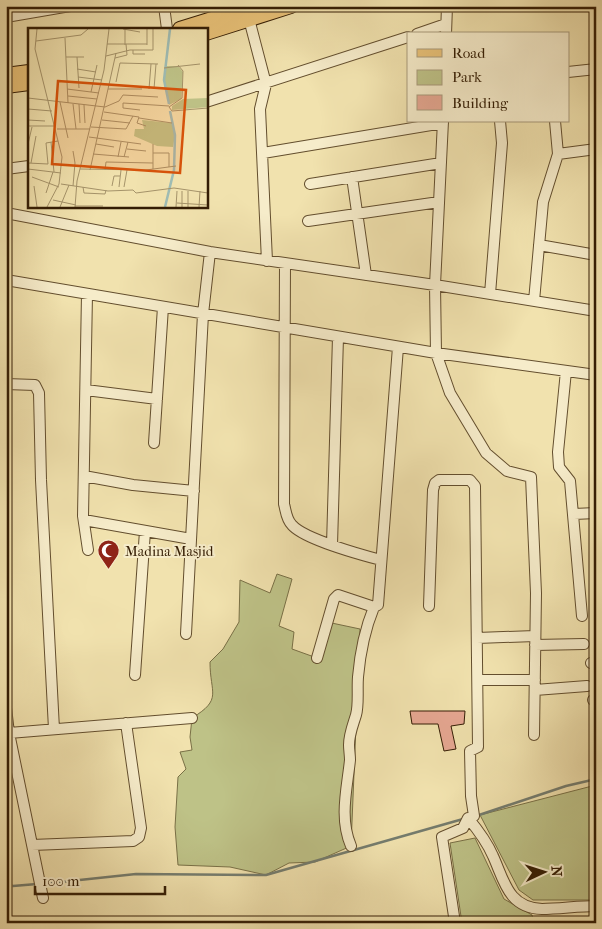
<svg xmlns="http://www.w3.org/2000/svg" width="602" height="929" viewBox="0 0 602 929" font-family="'IM FELL French Canon',serif">
<style>
.green{fill:#bec287;stroke:#797046}
.lines{fill:none;stroke-linecap:round;stroke-linejoin:round}
.stream{stroke:#747c6e;stroke-width:2.5}
.building{fill:#e6a792;stroke:#341d04}
.minor-casing{stroke:#634e2e;stroke-width:12}
.major-casing{stroke:#341d04;stroke-width:16}
.minor{stroke:#f6ecca;stroke-width:10}
.major{stroke:#e8c177;stroke-width:14}
.labels{text-anchor:middle;stroke-width:4;stroke-linejoin:round;paint-order:stroke}
.poi-label{font-size:14px;fill:#341d04;stroke:#f6ecca;text-anchor:start}
.inset-river{fill:none;stroke:#9ebcb4;stroke-width:2.5}
.inset-road{fill:none;stroke:#a5936a;stroke-width:1}
.view{fill:#d6530b;fill-opacity:0.15;stroke:#d6530b;stroke-width:2.5}
.inset-edge{fill:none;stroke:#341d04;stroke-width:2.5}
</style>
<rect width="100%" height="100%" fill="#f1e2ae"/>
<filter id="stains"><feTurbulence type="fractalNoise" baseFrequency=".004" numOctaves="4"/><feColorMatrix values="0 0 0 0 .2 0 0 0 0 .09 0 0 0 0 .02 0 0 0 .5 -.17"/></filter>
<radialGradient id="worn" r=".72"><stop offset=".6" stop-color="#630" stop-opacity="0"/><stop offset="1" stop-color="#630" stop-opacity=".3"/></radialGradient>
<path class="green" d="M277 574 292 579 279 626 294 632 292 649 317 658 327 622 360 629 351 846 315 862 289 863 266 875 230 867 178 865 175 827 178 777 186 769 180 752 192 750 190 737 192 718C223 699 210 694 210 662L223 649 239 622 240 580 270 593Z
M596 785V900H533L519 890 480 815Z
M475 838 504 899 532 915 534 923H462L450 843Z"/>
<g class="lines">
<path class="stream" d="M476 816 566 786 596 779
M6 884 13 886 37 884
M42 884 136 874 266 875 463 819"/>
</g>
<path class="building" d="M410 711H465L464 724 451 726 456 749 444 751 438 724H412Z"/>
<g class="lines">
<defs>
<path id="minor" d="M164 6 167 29
M6 17 70 6
M249 19 266 84 260 109 267 261
M417 34 446 24
M446 34 447 6
M568 72 596 69
M206 102 408 37
M443 121 435 285 436 353 450 393 486 453 507 471 531 477 536 593 534 735
M263 153 443 123
M558 154 596 149
M6 169 29 166
M352 177 366 275
M310 184 441 163
M6 213 210 252 435 285 596 311
M308 221 439 202
M539 245 596 255
M285 263 284 504C286 511 286 519 292 525 304 539 362 555 381 560
M6 280 436 353 596 375
M87 294 83 516 88 550
M490 294 502 143 500 121
M534 301 543 202 558 154 555 121
M566 371 558 452 559 467 570 481 582 616
M6 384 35 385 39 393 41 480 54 729
M86 390 157 399
M154 443 163 307
M84 476 133 485 194 491
M574 514 596 513
M84 520 191 539
M332 545 338 337
M429 606 433 490 435 483 439 480H470L475 486 478 747 470 751 471 796 474 816
M186 634 203 314 210 252
M477 638 535 636
M535 645 584 644
M317 658 334 599 338 595 374 607 378 605 398 347
M591 663 596 664
M135 675 145 531
M478 680H535
M535 690 587 686
M593 700H596
M6 708 9 733 43 898
M9 733 192 718
M32 845 133 841 139 837 141 828 126 723
M351 846C339 818 347 789 350 760 350 755 349 750 349 745 349 734 353 725 356 715 359 705 357 689 358 677 360 654 365 629 374 607
M455 923 442 837 463 828 468 818C478 830 487 842 493 856 504 880 508 908 542 909 559 909 578 906 596 906"/>
<path id="major" d="M180 29 254 6
M206 33 291 6
M6 75 29 72
M6 86 29 83"/>
</defs>
<use href="#minor" class="minor-casing"/>
<use href="#major" class="major-casing"/>
<use href="#minor" class="minor"/>
<use href="#major" class="major"/>
</g>
<defs>
<symbol id="mosque-pin" viewBox="-11 -11 22 30"><path d="M0 17L-7.5 6A9.5 9.5 0 1 1 7.5 6Z" fill="#8f2418" stroke="#f6ecca"/><path d="M3.5-4.9A6 6 0 1 0 3.5 4.9A5 5 0 1 1 3.5-4.9Z" fill="#fff"/></symbol>
</defs>
<g fill-rule="evenodd">
<use href="#mosque-pin" x="96" y="538" width="25" height="34"/>
</g>
<g class="labels">
<g class="poi-label">
<text x="125" y="556">Madina Masjid</text>
</g>
</g>
<g transform="translate(28 28)">
<rect width="180" height="180" fill="#f1e2ae"/>
<path d="M138 38H150L155 44 153 71 141 77 136 52ZM180 70V79L144 82V78L155 71ZM114 92 144 95 147 107 145 119 129 118 106 108 107 101H116Z" fill="#bec287"/>
<path class="inset-river" d="M141 76 136 52 142 1M137 179 146 142 147 107 142 83"/>
<path class="inset-road" d="M9 1 7 21 34 129 31 156 19 179M95 1 112 4M37 10 40 75M8 13 53 7 60 1M79 16H119M97 17V1M119 17V1M105 22V26H117M78 28 102 22H125V1M38 29H56M49 29 51 60M87 30 99 27 98 16M150 37 155 43 154 70 141 79 144 83 180 80M136 40 172 36M49 41 68 44M50 49 74 52M88 54 92 35 130 36M39 61 71 65M80 61H114M121 61 123 36M126 61 128 36M63 64 69 37M40 68 69 71M0 70 77 79 91 73 95 67 130 69M32 74 40 110M45 76 48 101M51 76 52 95M56 77 57 95M0 81 24 83M112 82 95 80V75L141 78M76 84 111 89 109 95 118 98M111 90 144 95M0 92 17 93M74 92 102 95M0 98H26M63 99 98 101 105 88M29 101H62M61 109 113 116M23 114 26 144M0 116 4 99M68 116 86 119M125 116V141M99 121 118 123M125 125H141V139M65 126 101 129M90 129 93 114M96 129 100 114M0 135 20 136 18 115 30 113M3 135 8 108M0 141 33 145M52 141 118 142 148 138M62 142 88 25M77 142 78 134 125 135M4 149 31 159M33 156 80 163 105 162 108 165 146 160 180 165M6 158 9 179M45 158 47 135 45 123M84 158 86 148H92M55 159 56 165 77 166 78 162M91 159 93 142M96 159 99 142M18 165 25 144M25 172 48 177M149 175 180 177M47 178H75M32 179 41 157M47 179 49 153 76 42 81 1M148 179 149 163M154 179V163M160 179V163M171 179 172 163"/>
<path class="view" d="M30 53 158 62 152 145 24 136Z"/>
<rect width="180" height="180" class="inset-edge"/>
</g>
<rect width="602" height="929" fill="none" stroke="#f1e2ae" stroke-width="25"/>
<rect x="8" y="8" width="587" height="914" fill="none" stroke="#341d04" stroke-width="2.5"/>
<rect x="12" y="12" width="577" height="904" fill="none" stroke="#341d04"/>
<rect x="407" y="32" width="162" height="90" fill="#f6ecca" stroke="#a8997b"/>
<rect x="417" y="49" width="25" height="8" fill="#e8c177" stroke="#a8997b"/>
<text x="452" y="58" font-size="15" fill="#341d04">Road</text>
<rect x="417" y="70" width="25" height="15" fill="#bec287" stroke="#a8997b"/>
<text x="452" y="82" font-size="15" fill="#341d04">Park</text>
<rect x="417" y="95" width="25" height="15" fill="#e6a792" stroke="#a8997b"/>
<text x="452" y="108" font-size="15" fill="#341d04">Building</text>
<g transform="translate(544 872) rotate(86)" stroke="#f6ecca" stroke-width="4" paint-order="stroke">
<path d="M0-4L9 19L0 12L-9 19Z" fill="#341d04"/>
<text y="-8" font-size="14" font-weight="bold" text-anchor="middle" fill="#341d04">N</text>
</g>
<path d="M35 886v8h130v-8" fill="none" stroke="#341d04" stroke-width="2.5"/>
<text x="42" y="886" font-size="15" fill="#341d04" stroke="#f6ecca" stroke-width="4" paint-order="stroke">100 m</text>
<rect width="100%" height="100%" filter="url(#stains)"/>
<rect width="100%" height="100%" fill="url(#worn)"/>
</svg>
